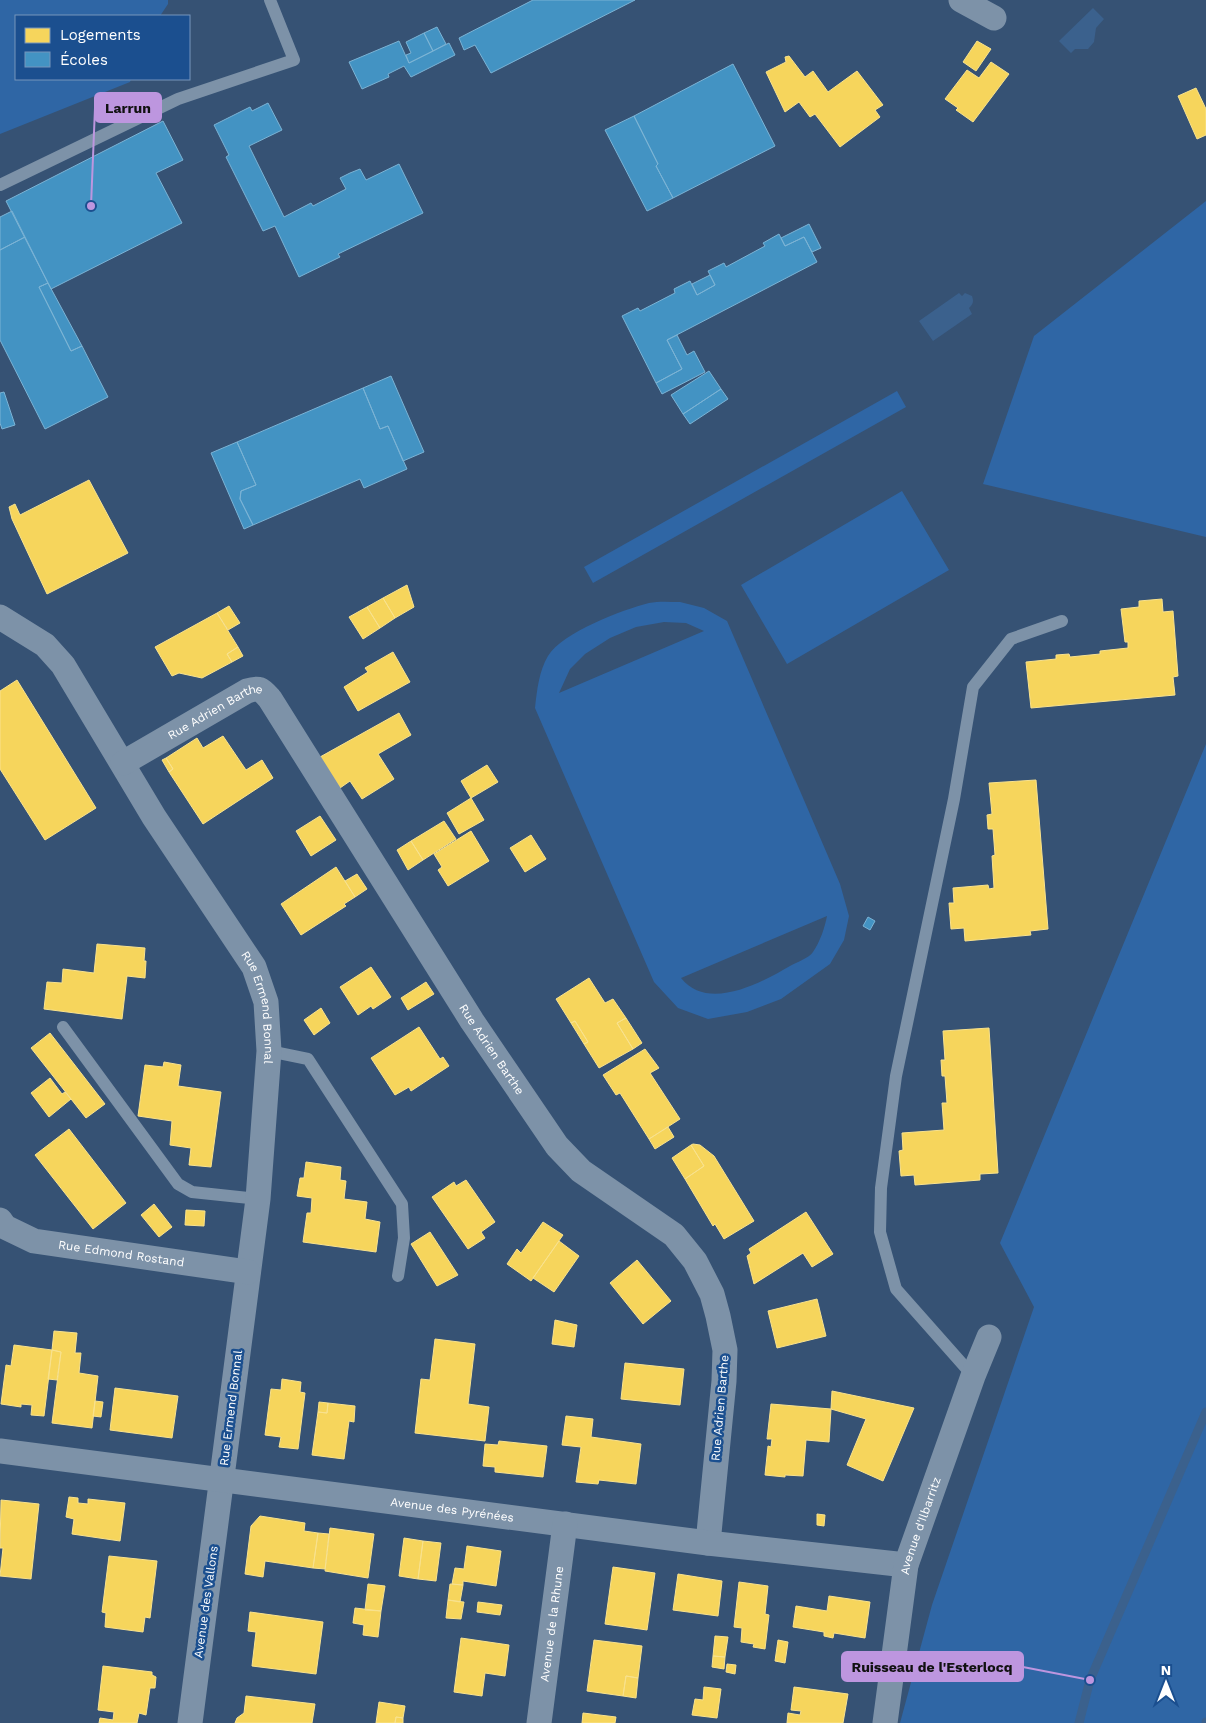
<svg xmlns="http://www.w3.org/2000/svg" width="1206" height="1723" viewBox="0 0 1206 1723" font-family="'Work Sans',sans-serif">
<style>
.green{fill:#2f66a5;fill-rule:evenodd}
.water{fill:#3b618d}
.homes{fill:#f6d55c;stroke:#f9e28d}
.schools{fill:#4393c3;stroke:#7bb3d5}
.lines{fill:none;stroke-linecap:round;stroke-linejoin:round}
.stream{stroke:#3b618d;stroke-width:9}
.lane{stroke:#7d92a8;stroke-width:12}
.street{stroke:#7d92a8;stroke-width:25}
.labels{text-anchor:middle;stroke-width:5;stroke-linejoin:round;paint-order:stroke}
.street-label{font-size:12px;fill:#fff;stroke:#1b4f8f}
.leader{fill:none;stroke:#bd96df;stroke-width:2}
.callout-dot{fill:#bd96df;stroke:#1b4f8f;stroke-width:2}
.callout{fill:#bd96df;stroke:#bd96df;stroke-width:2}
.callout-label{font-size:14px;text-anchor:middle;font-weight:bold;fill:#111}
</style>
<rect width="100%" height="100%" fill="#365274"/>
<path class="green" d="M0 0H168V4L160 16H16V79H131L130 82 0 134Z
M1206 201V537L983 484 1034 336Z
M897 391 906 407 593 583 584 567Z
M902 491 949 570 787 664 741 585Z
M680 602 704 608 727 621 840 884 849 916 844 940 830 964 781 999 747 1012 708 1019 678 1008 654 982 535 708C537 690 539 671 548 656 563 632 622 610 649 603 659 601 670 602 680 602ZM664 622 686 623 704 631 559 693 570 669 585 654 610 638 636 627ZM827 916C825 927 820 942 813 952 809 958 797 962 790 966 761 983 708 1012 681 978Z
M1206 744V1723H900L932 1605 1034 1307 1000 1243Z"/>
<path class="water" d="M1093 8 1104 19 1096 28 1094 42 1088 49H1075L1071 53 1059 41Z
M959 293 962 296 965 293 972 296C974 302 973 304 969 308L972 314 933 341 919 321Z"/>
<path class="homes" d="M977 41 991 49 976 71 963 62Z
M789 56 805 77 813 71 828 92 857 71 883 105 875 110 880 117 840 147 815 114 810 117 799 102 785 112 766 72 786 62 785 57Z
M991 62 1009 74 973 122 956 110 958 108 945 99 967 70 979 78Z
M1196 88 1206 109V135L1197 139 1178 96Z
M89 480 128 553 47 594 12 519 9 507 15 504 20 515Z
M407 585 414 607 395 618 383 598Z
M383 598 395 618 380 628 367 607Z
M1162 599 1163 612 1173 611 1178 676 1173 677 1175 695 1031 708 1026 662 1056 659V655L1069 654 1070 657 1100 654V651L1128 648V642H1125L1121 609 1139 607V601Z
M229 606 240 623 228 630 217 613Z
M367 607 380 628 363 639 349 617Z
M217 613 238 647 227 654 232 662 202 678 179 673 172 676 155 647Z
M238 647 243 656 232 662 227 654Z
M393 652 410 682 358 711 344 687 368 672 365 668Z
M17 680 96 808 45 840 0 769V691Z
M399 713 411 735 378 754 394 779 362 799 350 781 340 788 320 757Z
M223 736 246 770 262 760 273 778 203 824 169 772 173 769 166 758 197 738 203 748Z
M166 758 173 769 169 772 162 760Z
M487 765 498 782 471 798 461 781Z
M1036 780 1048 929 1030 931 1031 935 965 941 964 928 951 929 949 903H954L953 888 988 885 989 889 994 888 992 856 995 855 993 829H988L987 815 992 814 989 783Z
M471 798 484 820 459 834 447 813Z
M320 816 336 840 311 856 296 831Z
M444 821 456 839 423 860 411 841Z
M471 831 489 861 448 886 438 870 442 867 434 854Z
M531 835 546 859 525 872 510 848Z
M411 841 423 860 408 870 397 850Z
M336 867 355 897 344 904 346 906 301 935 281 904Z
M357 874 367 889 355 897 345 881Z
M97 944 145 948 144 961H146L145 978 127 976 122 1019 44 1009 47 982 62 983 63 969 94 973Z
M371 967 391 997 373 1009 371 1006 358 1015 340 987Z
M589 978 605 1003 613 999 626 1018 617 1023 633 1049 599 1068 584 1044 588 1042 575 1021 571 1023 556 999Z
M426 982 434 994 408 1010 401 998Z
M321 1008 330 1023 314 1035 304 1020Z
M626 1018 642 1043 633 1049 617 1023Z
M575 1021 588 1042 584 1044 571 1023Z
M419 1027 440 1059 443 1057 449 1066 411 1091 409 1087 395 1095 371 1058Z
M989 1028 998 1173 980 1174V1180L915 1185 914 1175 901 1176 899 1151 903 1150 902 1133 944 1130 942 1103H947L945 1076H942L941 1060H945L943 1031Z
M50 1033 105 1104 86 1118 31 1048Z
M645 1049 659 1068 650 1073 680 1119 649 1139 620 1093 616 1095 603 1075Z
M164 1062 181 1065 178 1086 221 1092 211 1167 189 1165 191 1148 170 1145 172 1121 138 1116 145 1065 163 1067Z
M50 1078 62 1094 65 1092 71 1099 49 1117 31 1093Z
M668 1127 674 1137 655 1149 649 1139Z
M69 1129 126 1203 93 1229 35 1155Z
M693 1144 700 1145 714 1156 754 1221 724 1239 715 1224 713 1226 685 1179 704 1166 691 1145Z
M691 1145 704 1166 685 1179 672 1158Z
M306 1162 341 1167 340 1180 346 1181 344 1199 367 1202 365 1219 380 1222 376 1252 303 1242 307 1213H311L312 1198 297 1196 300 1178H304Z
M466 1180 495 1222 481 1232 485 1238 468 1249 432 1197 454 1182 456 1186Z
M154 1204 172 1227 159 1237 141 1215Z
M186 1210 205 1211 204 1226 185 1225Z
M806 1212 833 1254 812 1267 803 1253 754 1284 747 1256 751 1253 749 1249Z
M543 1222 563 1235 531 1281 507 1264 517 1249 521 1253Z
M430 1232 458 1275 437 1286 411 1244Z
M559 1241 579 1256 554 1292 533 1278Z
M637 1260 671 1301 643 1324 610 1283Z
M817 1299 826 1336 777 1348 768 1311Z
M555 1320 577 1325 574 1347 552 1344Z
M54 1331 77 1333 75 1353H81L79 1373 98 1376 92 1428 52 1423 61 1352 52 1350Z
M435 1339 475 1344 468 1404 489 1407 485 1441 415 1433 421 1379 430 1380Z
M14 1345 52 1350 44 1416 31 1415 32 1405 21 1404V1407L1 1404 6 1365 11 1366Z
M52 1350 61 1352 57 1380 48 1379Z
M625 1363 684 1369 680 1405 621 1399Z
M282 1379 301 1382 300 1392 305 1393 298 1449 279 1447 281 1437 265 1435 271 1389 281 1390Z
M115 1388 178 1396 172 1438 110 1430Z
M832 1391 914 1408 883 1481 847 1465 866 1419 831 1409Z
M95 1401 103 1402 101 1417 93 1416Z
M319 1402 328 1403 327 1413 318 1412Z
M328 1403 355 1406 354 1422 349 1421 344 1459 312 1455 318 1412 327 1413Z
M771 1404 831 1409 829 1442 806 1440 803 1476 785 1475V1477L765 1475 768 1446 771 1447 772 1439H767Z
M566 1416 593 1419 591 1437 641 1444 636 1484 599 1480 598 1484 576 1482 581 1447 562 1445Z
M499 1441 547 1446 543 1477 495 1472V1467L483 1466 485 1444 498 1445Z
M69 1497 78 1498V1503L88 1504V1499L125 1503 120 1541 72 1534 74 1519 66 1517Z
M1 1500 39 1504 31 1579 0 1576 3 1548H0Z
M817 1514 825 1515 824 1526 817 1525Z
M260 1516 305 1523 304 1531 318 1533 313 1568 265 1561 263 1577 245 1574 251 1526Z
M330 1528 374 1534 368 1578 325 1571Z
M318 1533 329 1534 325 1569 313 1568Z
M404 1538 423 1541 418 1579 399 1576Z
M423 1541 441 1543 436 1581 418 1579Z
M467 1546 501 1551 496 1586 463 1581V1585L452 1584 455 1568 464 1569Z
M109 1556 157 1561 150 1618 145 1617 143 1632 105 1627 106 1613 102 1612Z
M613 1567 655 1573 647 1630 605 1624Z
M678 1574 722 1581 718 1616 673 1610Z
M739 1582 768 1586 765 1614 769 1615 765 1649 753 1647 754 1644 741 1642 742 1628 734 1627Z
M368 1584 385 1586 381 1611 365 1610Z
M450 1584 463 1585 460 1602 448 1600Z
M829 1596 870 1602 865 1638 834 1633 833 1638 824 1636V1632L793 1627 796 1606 827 1611Z
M448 1600 464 1602 461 1619 446 1618Z
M478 1602 502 1605 500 1615 477 1612Z
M355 1608 381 1611 378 1637 363 1635 364 1625 353 1623Z
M250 1612 323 1622 316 1674 252 1666 256 1632 248 1631Z
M715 1636 728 1637 725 1657 713 1656Z
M461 1638 509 1645 505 1676 485 1673 482 1696 454 1692Z
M594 1640 642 1646 638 1678 626 1676 623 1696 587 1691Z
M778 1640 788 1642 785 1663 775 1661Z
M713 1656 725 1657 724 1669 712 1667Z
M727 1664 736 1665 735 1674 726 1672Z
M103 1666 152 1672V1675L156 1677 155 1688H150L146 1715 139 1713 137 1723H99L100 1718 113 1720 114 1712 98 1710Z
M626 1676 638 1678 636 1698 623 1696Z
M704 1687 721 1689 717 1718 692 1715 695 1699 703 1700Z
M794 1687 848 1694 843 1723H787L788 1713 800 1715 801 1711 791 1710Z
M246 1696 315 1704 312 1723H235L237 1718 244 1713Z
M379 1702 405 1706 403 1718 396 1717 395 1723H376Z
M583 1713 616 1717 615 1723H582Z
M396 1717 403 1718V1723H395Z"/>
<path class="schools" d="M533 0H635L491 73 475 45 464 50 459 38Z
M437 27 446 44 433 51 424 33Z
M424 33 433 51 409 63 406 55 411 53 406 42Z
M399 41 409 63 449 43 455 55 411 77 404 66 388 74 389 77 362 89 349 62Z
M733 64 775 146 673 198 656 166 658 164 634 116Z
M268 103 282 130 249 146 284 217 311 203 313 206 346 189 340 178 350 173 360 169 366 180 399 164 423 213 338 254 340 257 299 277 275 226 263 231 226 157 229 155 214 125 250 107 252 111Z
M634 116 658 164 656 166 673 198 647 211 605 130Z
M163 121 183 160 156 173 182 223 51 289 6 201Z
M12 211 25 237 0 250V217Z
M809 224 821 248 812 252 804 237 785 246 781 238Z
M779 234 785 246 804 237 817 262 667 340 682 369 656 383 622 316 638 308 640 311 675 293 674 289 690 281 697 295 715 285 708 271 724 263 726 267 765 246 763 243Z
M25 237 48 283 39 287 71 351 82 346 108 397 45 429 0 340V250Z
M710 275 715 285 697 295 692 284Z
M48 283 82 346 71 351 39 287Z
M677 335 687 355 694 351 705 372 662 394 656 383 682 369 667 340Z
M709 371 721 389 683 414 671 395Z
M391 376 424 452 403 461 388 426 380 429 363 388Z
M363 388 380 429 388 426 407 469 364 488 360 479 253 525 240 499 241 491 256 485 237 442Z
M721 389 728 399 690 424 683 414Z
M4 392 15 425 2 429 0 423V393Z
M237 442 256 485 241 491 240 499 253 525 244 529 211 453Z
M868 917 875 921 870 930 863 926Z"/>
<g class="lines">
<path class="stream" d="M1079 1723 1090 1680 1206 1412
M1206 1723V1722"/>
<path class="lane" d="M0 185 178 99 294 60 270 0
M63 1027 178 1184 192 1192 258 1199
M269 1051 308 1059 402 1204 404 1238 398 1276
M973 1376 896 1289 880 1232 881 1188 896 1076 954 799 973 687 1011 639 1062 621"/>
<g class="street">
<path d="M961 0 994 18"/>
<path id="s1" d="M0 617 45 645 63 665 154 817 254 967 266 1002 269 1051 258 1199 190 1723"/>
<path id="s2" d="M123 763 247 691C260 687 261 689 270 699L472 1021 557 1146 581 1171 674 1235 695 1261 712 1294 718 1316 725 1350 724 1381 708 1543"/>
<path id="s3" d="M0 1220 5 1227 34 1241 248 1272"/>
<path id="s4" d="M0 1451 708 1543 906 1565"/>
<path id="s5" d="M539 1723 565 1524"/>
<path id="s6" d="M885 1723 906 1565 973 1376 989 1337"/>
</g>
</g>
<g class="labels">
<g class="street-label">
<text dy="4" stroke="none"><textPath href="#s2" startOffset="106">Rue Adrien Barthe</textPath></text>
<text dy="4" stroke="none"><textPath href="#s1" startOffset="478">Rue Ermend Bonnal</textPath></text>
<text dy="4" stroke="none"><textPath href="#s2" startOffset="585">Rue Adrien Barthe</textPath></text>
<text dy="4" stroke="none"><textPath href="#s3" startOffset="129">Rue Edmond Rostand</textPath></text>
<text transform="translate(231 1408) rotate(-83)" y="4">Rue Ermend Bonnal</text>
<text transform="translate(720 1408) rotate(-85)" y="4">Rue Adrien Barthe</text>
<text dy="4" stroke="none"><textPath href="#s4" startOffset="456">Avenue des Pyrénées</textPath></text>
<text dy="4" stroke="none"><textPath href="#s6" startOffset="201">Avenue d'Ilbarritz</textPath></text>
<text transform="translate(206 1602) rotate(-82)" y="4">Avenue des Vallons</text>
<text dy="4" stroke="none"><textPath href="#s5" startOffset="100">Avenue de la Rhune</textPath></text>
</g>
</g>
<path class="leader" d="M91 206L95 108M1090 1680L1023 1667"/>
<g class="callout-dot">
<circle cx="91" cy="206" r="5"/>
<circle cx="1090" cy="1680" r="5"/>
</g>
<g class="callout">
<rect x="95" y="93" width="66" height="29" rx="5"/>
<rect x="842" y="1652" width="181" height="29" rx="5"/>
</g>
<g class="callout-label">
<text x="128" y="113">Larrun</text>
<text x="932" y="1672">Ruisseau de l'Esterlocq</text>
</g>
<rect x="15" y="15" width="175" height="65" fill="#1b4f8f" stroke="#7695bc"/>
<rect x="25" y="28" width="25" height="15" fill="#f6d55c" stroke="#7695bc"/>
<text x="60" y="40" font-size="15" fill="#ffffff">Logements</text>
<rect x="25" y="52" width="25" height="15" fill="#4393c3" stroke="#7695bc"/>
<text x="60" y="65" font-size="15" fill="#ffffff">Écoles</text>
<g transform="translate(1166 1683)" stroke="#1b4f8f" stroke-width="4" paint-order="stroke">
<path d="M0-4L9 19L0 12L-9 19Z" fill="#ffffff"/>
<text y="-8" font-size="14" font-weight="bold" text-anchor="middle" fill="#ffffff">N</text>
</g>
</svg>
